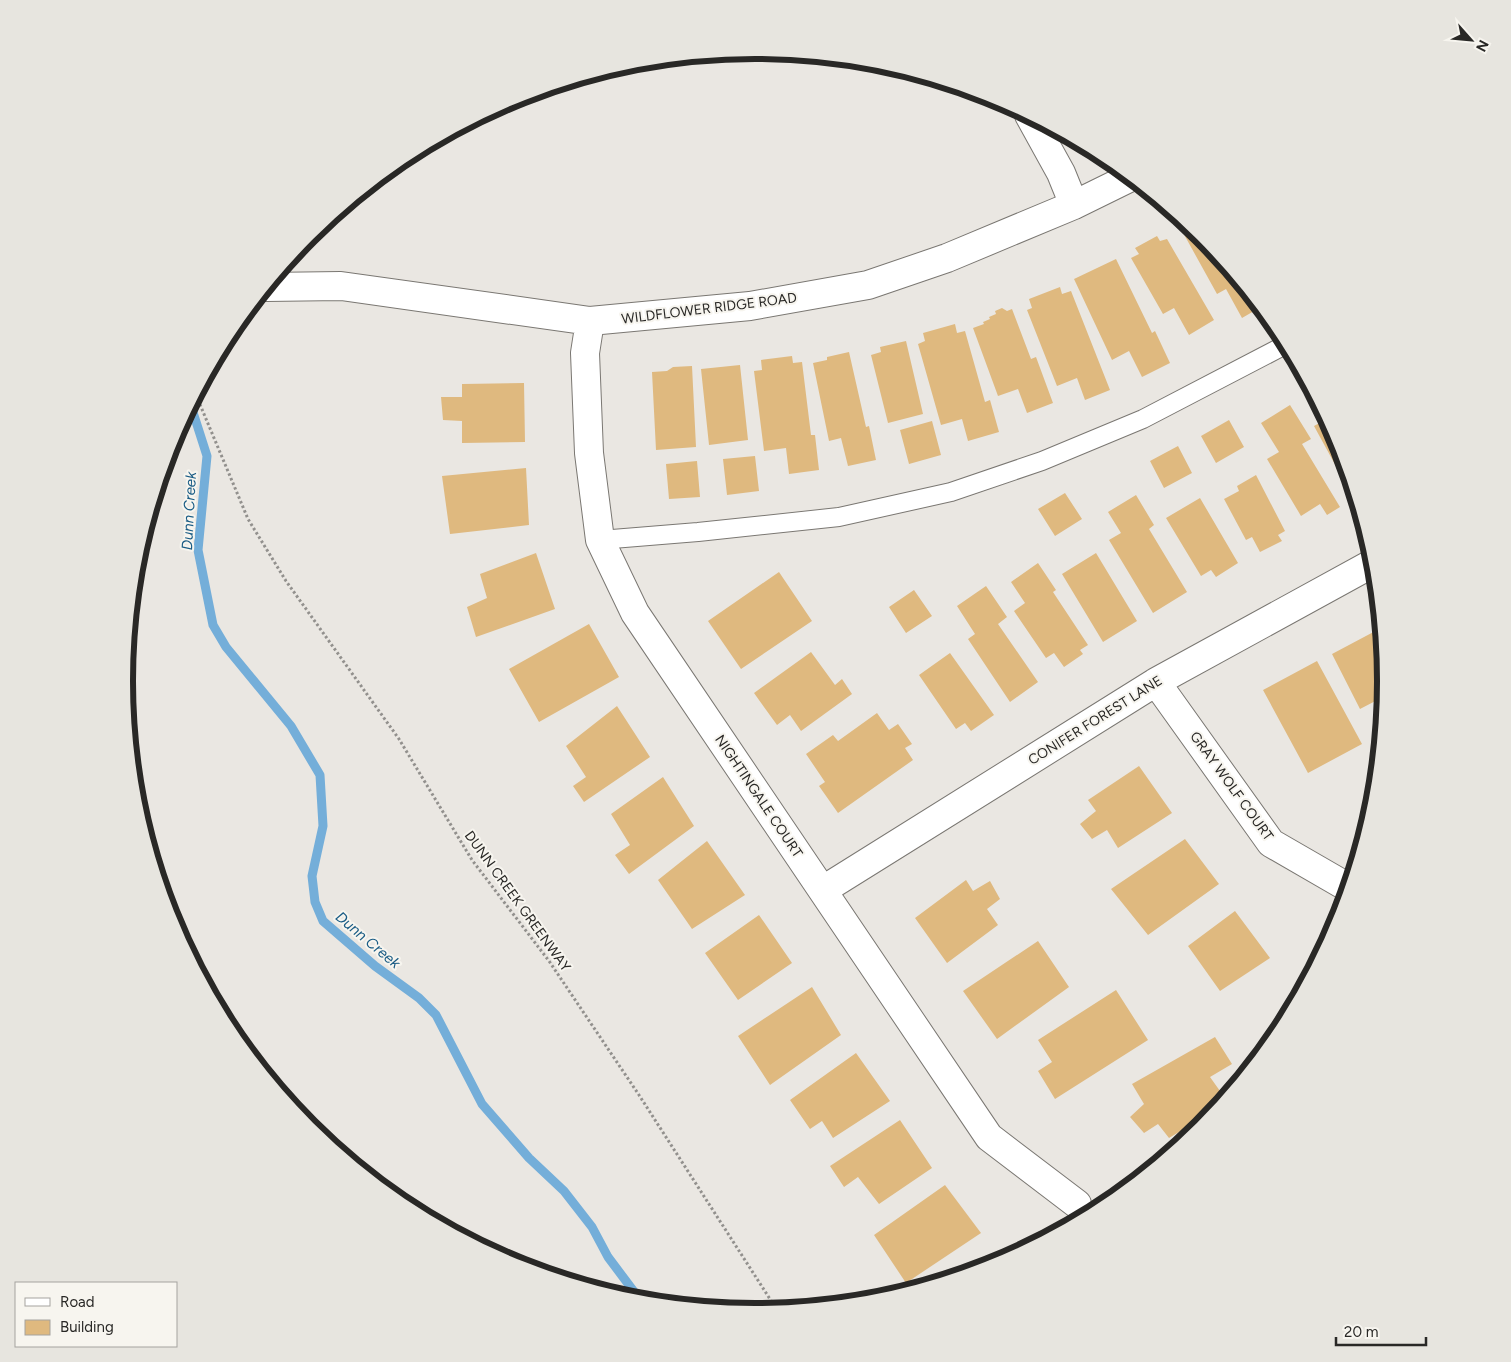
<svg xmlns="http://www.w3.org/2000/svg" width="1511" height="1362" viewBox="0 0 1511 1362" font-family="Figtree,sans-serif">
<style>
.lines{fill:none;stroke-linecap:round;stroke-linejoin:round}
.stream{stroke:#74aed9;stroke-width:9}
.building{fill:#dfb97f}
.service-casing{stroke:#7a7772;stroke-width:20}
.minor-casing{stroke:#7a7772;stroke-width:30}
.path{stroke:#92908d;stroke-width:3;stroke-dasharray:2.5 2.5;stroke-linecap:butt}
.service{stroke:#fff;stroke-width:18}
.minor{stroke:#fff;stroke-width:28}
.labels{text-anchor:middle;stroke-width:4;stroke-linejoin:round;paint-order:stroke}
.street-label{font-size:14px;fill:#292826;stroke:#f7f5ef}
.water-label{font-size:15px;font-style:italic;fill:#195b84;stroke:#f7f5ef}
.rim{fill:none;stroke:#292826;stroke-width:6}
</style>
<rect width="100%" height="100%" fill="#eae7e2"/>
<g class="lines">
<path class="stream" d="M191 406 207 456 198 550 213 625 226 647 291 726 320 775 323 826 312 876 315 902 323 921 375 966 419 998 436 1015 482 1104 529 1158 564 1191 592 1227 608 1257 641 1301"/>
</g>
<path class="building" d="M1189 224 1202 235 1261 307 1242 318 1226 289 1217 294 1181 229Z
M1157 236 1160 241 1167 239 1214 320 1189 335 1174 308 1163 314 1131 258 1139 254 1135 248Z
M1116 259 1152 333 1155 331 1170 363 1142 377 1129 351 1112 360 1074 279Z
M1060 287 1062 294 1071 291 1110 390 1085 400 1077 378 1057 386 1027 310 1032 308 1029 299Z
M1002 308 1007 311 1012 309 1031 359 1036 357 1053 403 1027 413 1018 389 998 396 973 328 984 324 983 322 990 319 989 317 996 314 995 311Z
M955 324 957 333 965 331 985 402 990 400 999 432 968 441 962 419 941 425 918 344 925 341 923 333Z
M906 341 923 414 888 423 871 355 881 352 880 347Z
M849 352 866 427 869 426 876 460 848 466 841 438 829 441 813 363 827 360V357Z
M792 356 793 363 802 362 811 435H815L819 470 789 474 786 448 764 451 754 371 762 370 761 360Z
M740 365 748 440 709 445 701 369Z
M692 366 696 447 656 450 652 372 667 371 673 367Z
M524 383 525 442 462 443V421L443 420 441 397H462V384Z
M1316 397 1339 440 1357 502 1356 503 1314 426 1325 420 1314 399Z
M1290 405 1311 439 1302 444 1340 507 1327 515 1320 504 1301 516 1267 459 1279 452 1261 423Z
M1229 420 1244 447 1216 463 1201 436Z
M932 421 941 455 909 464 900 430Z
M1178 446 1192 473 1164 488 1150 461Z
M755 456 759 491 727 495 723 459Z
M697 461 700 497 669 499 666 464Z
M526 468 529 525 450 534 442 476Z
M1256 475 1285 531 1278 535 1282 541 1260 552 1252 537 1246 540 1224 499 1239 491 1237 486Z
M1065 493 1082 519 1055 536 1038 509Z
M1136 495 1154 525 1149 529 1187 592 1153 613 1109 540 1121 533 1108 512Z
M1200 498 1238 563 1216 577 1211 570 1201 576 1166 518Z
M536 553 555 609 476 637 467 607 487 598 480 574Z
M1096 553 1137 621 1103 642 1062 574Z
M1038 563 1056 590 1053 592 1088 645 1080 650 1083 654 1064 667 1054 653 1046 658 1014 611 1025 603 1011 582Z
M779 572 812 621 741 669 708 621Z
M986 586 1007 617 998 624 1038 682 1010 702 968 639 975 634 957 606Z
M914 590 932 616 906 633 889 607Z
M589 624 619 677 539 722 509 669Z
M1381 628 1386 681 1385 696 1360 709 1332 654Z
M811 652 835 685 842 679 852 694 801 731 790 715 777 725 754 693Z
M950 653 994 715 971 731 965 723 956 729 919 675Z
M1317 661 1362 744 1308 773 1263 690Z
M617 706 650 757 584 802 573 786 586 777 566 746Z
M877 713 889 730 898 724 912 744 905 748 913 760 838 813 819 786 825 782 806 754 833 735 838 741Z
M1139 766 1172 813 1118 848 1107 830 1092 839 1080 824 1096 811 1088 800Z
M663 777 694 826 629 874 615 855 630 845 611 814Z
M1185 839 1219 884 1148 935 1111 889Z
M707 841 745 895 692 929 658 880Z
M966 880 973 891 990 881 1000 899 987 909 998 925 947 963 915 918Z
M1235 911 1270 958 1220 991 1188 946Z
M759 915 792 963 738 1000 705 953Z
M1038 941 1069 987 997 1039 963 991Z
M812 987 841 1035 770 1085 738 1036Z
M1116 990 1148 1040 1055 1099 1038 1071 1052 1062 1038 1040Z
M1215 1037 1232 1064 1210 1077 1225 1098 1217 1109 1169 1138 1158 1124 1144 1133 1130 1117 1144 1104 1132 1084Z
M856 1053 890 1101 833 1138 822 1121 810 1129 790 1100Z
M900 1120 932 1168 879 1204 858 1177 844 1187 830 1166Z
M945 1185 981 1233 906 1283 874 1235Z"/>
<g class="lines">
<defs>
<path id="service" d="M600 540 698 532 839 517 951 492 1042 461 1143 419 1287 344"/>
<path id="minor" d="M1029 115 1061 173 1074 205
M266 287 341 286 590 321 750 306 868 285 947 258 1074 205 1131 177
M590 321 585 353 589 453 600 540 635 613 989 1137 1077 1204
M1156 682 1271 843 1349 888
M823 890 1156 682 1375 562"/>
</defs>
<use href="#service" class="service-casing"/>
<use href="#minor" class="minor-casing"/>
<path class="path" d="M196 395 248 519 286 581 399 739 472 860 549 961 639 1095 777 1310"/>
<use href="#service" class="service"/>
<use href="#minor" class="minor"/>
</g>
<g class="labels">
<g class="street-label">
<text transform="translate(709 308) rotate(-7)" y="5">WILDFLOWER RIDGE ROAD</text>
<text transform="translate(1095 720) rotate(-32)" y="5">CONIFER FOREST LANE</text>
<text transform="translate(1232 786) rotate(54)" y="5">GRAY WOLF COURT</text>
<text transform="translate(759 796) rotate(56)" y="5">NIGHTINGALE COURT</text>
<text transform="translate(518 901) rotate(54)" y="5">DUNN CREEK GREENWAY</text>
</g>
<g class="water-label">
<text transform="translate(189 511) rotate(-87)" y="5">Dunn Creek</text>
<text transform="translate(368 940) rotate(40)" y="5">Dunn Creek</text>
</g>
</g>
<path d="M0 0H1511V1362H0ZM133 681a622 622 0 1 1 1244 0a622 622 0 1 1-1244 0Z" fill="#e7e5df" fill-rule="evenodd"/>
<path class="rim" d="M133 681a622 622 0 1 1 1244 0a622 622 0 1 1-1244 0Z"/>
<rect x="15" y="1282" width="162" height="65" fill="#f7f5ef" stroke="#a5a39f"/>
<rect x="25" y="1298" width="25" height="8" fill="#ffffff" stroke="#a5a39f"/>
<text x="60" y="1307" font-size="15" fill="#292826">Road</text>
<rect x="25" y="1320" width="25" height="15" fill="#dfb97f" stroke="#a5a39f"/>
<text x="60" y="1332" font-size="15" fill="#292826">Building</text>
<g transform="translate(1471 40) rotate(117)" stroke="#f7f5ef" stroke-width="4" paint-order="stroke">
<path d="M0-4L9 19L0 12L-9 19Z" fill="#292826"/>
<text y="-8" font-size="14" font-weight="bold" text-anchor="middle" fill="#292826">N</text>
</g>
<path d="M1336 1337v8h90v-8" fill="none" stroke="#292826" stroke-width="2.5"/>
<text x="1344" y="1337" font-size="15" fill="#292826" stroke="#f7f5ef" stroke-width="4" paint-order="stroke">20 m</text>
</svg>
